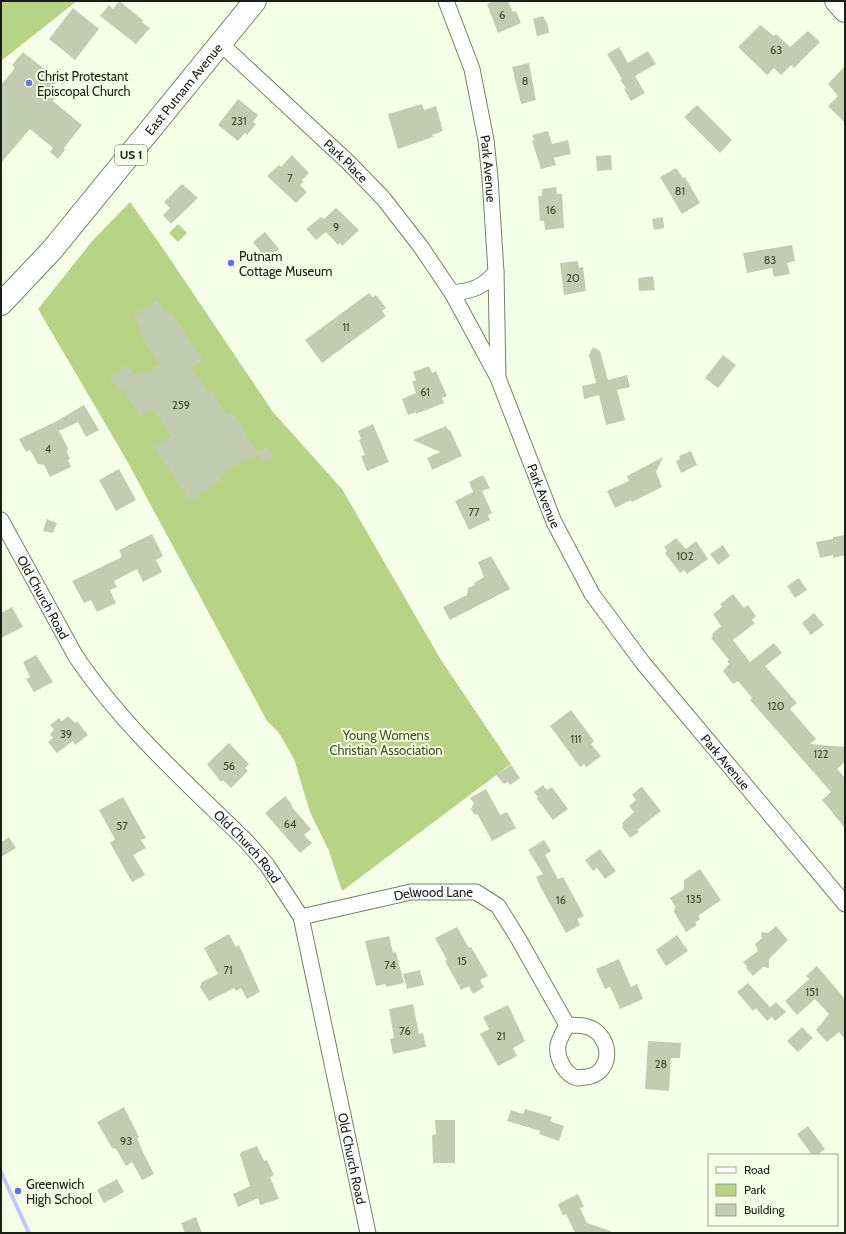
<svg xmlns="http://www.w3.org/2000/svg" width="846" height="1234" viewBox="0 0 846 1234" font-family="Cabin,sans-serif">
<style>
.green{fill:#b7d486}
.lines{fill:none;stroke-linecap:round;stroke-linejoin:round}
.stream{stroke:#c0c8f8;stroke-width:4}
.building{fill:#c1ccb0}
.street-casing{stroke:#778167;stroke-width:17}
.primary-casing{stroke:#778167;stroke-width:24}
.street{stroke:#fff;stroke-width:15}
.primary{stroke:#fff;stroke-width:22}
.poi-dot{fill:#696fe8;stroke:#f5ffe7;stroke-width:1.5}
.labels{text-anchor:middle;stroke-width:4;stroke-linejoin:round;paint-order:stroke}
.number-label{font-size:11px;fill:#444a3b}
.shield{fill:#f5ffe7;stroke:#5c6253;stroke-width:1}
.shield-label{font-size:12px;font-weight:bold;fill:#1a1f14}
.poi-label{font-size:13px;fill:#1a1f14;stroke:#f5ffe7;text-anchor:start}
.street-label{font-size:13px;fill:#1a1f14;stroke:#f5ffe7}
.park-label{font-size:13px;fill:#41541a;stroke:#f5ffe7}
</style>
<rect width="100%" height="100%" fill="#f5ffe7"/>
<path class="green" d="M1 1H77L1 61Z
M130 202 162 247 273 412 342 489 441 660 511 764 342 891 329 851 310 812 294 759 279 733 267 721 126 459 38 309 93 240Z
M178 224 187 233 178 242 169 233Z"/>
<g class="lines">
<path class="stream" d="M1 1172 29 1233"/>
</g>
<path class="building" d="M119 1 143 20 142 22 150 28 136 44 100 16 109 5 113 9Z
M494 1H508L513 12 516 11 521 23 498 33 487 4Z
M73 8 99 29 75 60 49 39Z
M543 16 548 25 549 33 537 36 533 19Z
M760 25 774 36 776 34 790 47 808 31 820 42 794 68 791 65 781 75 774 68 767 75 738 47Z
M619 47 628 63 648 51 656 64 635 76 645 93 631 101 624 89 626 88 620 80 622 79 607 54Z
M23 52 58 80 51 90 57 95 53 101 82 125 64 148 65 150 58 159 50 152 53 148 30 129 1 163V85L15 68 12 65Z
M529 63 536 100 521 104 512 67Z
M845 66V123L828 106 838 96 828 84Z
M238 99 258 115 253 122 256 124 247 135 245 133 238 141 218 125Z
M422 104 424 110 436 106 443 131 432 135 433 137 398 149 388 114Z
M697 105 732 140 720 153 684 117Z
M548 131 552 144 568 140 571 154 554 158 556 165 541 169 532 141 534 140 532 135Z
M292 155 309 173 302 180 303 182 300 185 307 192 296 203 267 176 279 165 281 167Z
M611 155 612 170 597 171 596 156Z
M676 168 683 178 685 177 700 203 682 214 660 177Z
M182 184 198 198 171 224 163 215 170 208 164 202Z
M556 187 557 194H562L564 228 545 230 544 221H540L538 196H542V189Z
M336 208 359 230 342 246 340 243 338 245 326 232 316 240 306 229 321 217 324 219Z
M663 217 664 228 654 230 652 219Z
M265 232 279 249 266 259 253 242Z
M792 245 795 261 787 263 790 274 774 277 772 268 747 273 743 253Z
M578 261 579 268 583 267 586 291 564 295 560 263Z
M653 276 655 290 639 291 638 278Z
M369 293 373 297 376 295 386 308 382 311 386 316 322 363 305 340Z
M157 300 165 313 170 310 203 360 192 368 209 393 211 391 227 415 232 412 258 452 266 447 273 456 263 463 258 455 249 461 247 458 219 477 221 480 190 501 154 447 171 436 153 409 141 417 122 389 119 391 109 377 128 365 135 375 137 373 140 377 159 364 138 332 141 329 133 317Z
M593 347 600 351 608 380 627 375 630 387 617 390 625 420 606 425 599 395 584 399 582 386 596 383 589 355Z
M723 355 736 365 718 388 705 378Z
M429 366 432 373 436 371 447 396 442 398 444 403 416 414V412L408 415 402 399 416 393 412 381 416 380 413 372Z
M84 405 99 430 86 437 78 422 59 431 68 448 67 452 70 459 68 460 71 467 50 477 44 465 38 464 30 450 26 452 19 439 57 421Z
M373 424 389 462 367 471 361 456 365 455 359 440 361 439 358 431Z
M446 426 448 430H450L462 456 432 470 427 458 440 452 413 440Z
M691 451 697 465 681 473 676 461 680 459 679 456Z
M663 457 656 472 662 487 632 502 631 500 615 508 607 491 629 481 627 476Z
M119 469 136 500 116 511 99 480Z
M483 475 490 488 482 491 492 513 488 515 490 520 469 530 455 501 473 492 469 482Z
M47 519 57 523 53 533 43 531Z
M152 534 163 556 156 560 162 572 143 582 137 569 114 581 117 587 110 590 116 603 97 612 91 600 84 603 72 581 122 557 119 550Z
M845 535V555L833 558V555L820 558 816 542 833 539V537Z
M676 538 686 549 696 541 708 559 687 574 684 570 680 573 665 553 667 551 664 547Z
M723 545 730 556 718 565 710 554Z
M491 556 510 589 450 620 443 607 467 595 468 588 475 585 474 583 484 577 478 562Z
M799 578 807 590 795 598 787 586Z
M733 594 744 608 748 605 756 616 752 620 755 623 733 640 750 662 774 643 782 653 765 666 797 703 790 709 816 739 810 744 845 747V762L837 769 845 778V828L822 800 831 792 750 700 752 698 738 681 733 684 723 671 729 664 727 661 729 660 711 638 713 636 712 634 721 626 713 614 722 607 720 604Z
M12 607 23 627 1 638V613Z
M814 613 824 625 811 635 802 623Z
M36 655 53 682 34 692 26 679 30 677 23 662Z
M571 710 594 741 591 744 601 756 587 767 584 764 580 767 550 726Z
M68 716 75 723 77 721 88 735 75 745 73 741 57 753 48 742 53 738 50 734 54 730 50 725 59 718 62 721Z
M229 743 249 764 245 768 248 771 231 788 223 780 221 782 207 764Z
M511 765 520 778 510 785 508 782 504 784 496 775Z
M543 785 547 790 552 787 568 809 553 820 537 799 538 797 534 792Z
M641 787H642L661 811 637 830 639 832 630 838 622 827 623 826 622 823 634 812 629 806 636 800 632 795Z
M486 789 500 815 507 812 516 828 492 841 478 815 474 814 471 809 474 803 470 798Z
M285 796 292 805 291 806 311 829 304 835 312 843 300 853 265 813Z
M123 797 146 838 141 840 146 848 133 855 145 875 132 882 110 843 115 839 99 810Z
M9 837 16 848 1 857V842Z
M544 840 551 851 545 855 558 879 563 877 584 916 577 919 580 925 566 933 541 888 536 877 543 874 528 850Z
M600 849 616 871 605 879 597 868 593 871 585 860Z
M700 869 721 900 698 916 700 919 695 923 697 925 686 932 674 912 675 906 670 898 684 889V880Z
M776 926 788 940 769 959V968L763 967 753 976 746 968 747 966 743 962 758 951 755 944 762 938 761 932 768 933Z
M457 927 469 948 471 947 488 976 480 980 484 987 473 994 469 986 461 990 445 961 447 960 435 938Z
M229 934 236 947 239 945 260 992 247 999 241 988 236 991 234 988 209 1001 200 987 202 982 218 974 204 948Z
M677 935 688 951 666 966 656 950Z
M389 936 393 953 396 952 404 983 386 987 385 984 376 986 365 941Z
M619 959 631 987 637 984 643 999 620 1009 610 987 605 989 596 969Z
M817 966 845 999V1039L839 1032 827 1042 816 1030 829 1014 815 999 797 1015 785 1001 809 979 806 976Z
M420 970 424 985 407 989 403 974Z
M748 983 770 1007 776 1002 786 1012 775 1021 772 1017 767 1021 756 1008 753 1011 737 992Z
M413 1004 419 1034 423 1033 426 1047 393 1054 390 1039 394 1038 389 1009Z
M508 1005 525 1041 513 1048 517 1056 498 1066 480 1034 489 1029 483 1017Z
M802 1027 813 1038 798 1052 787 1041Z
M648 1041 681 1043 680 1058H671L669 1091 645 1089Z
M124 1107 139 1137 137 1138 142 1150 154 1174 142 1180 132 1162 126 1166 116 1149 112 1148 97 1122Z
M525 1109 552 1117 550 1121 564 1126 559 1141 539 1134 540 1131 507 1121 511 1110 523 1114Z
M435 1120H455V1163H433L432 1135 436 1134Z
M808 1126 825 1149 817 1155H812L797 1134Z
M257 1146 264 1161 267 1160 274 1175 270 1177 279 1199 260 1205 258 1198 238 1207 233 1194 250 1186 240 1155 241 1152Z
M117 1179 124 1192 104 1203 97 1190Z
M578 1194 584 1207 580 1208 587 1223 611 1231 610 1233H575L566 1214 563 1216 558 1204Z
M196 1217 202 1233H185L181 1223Z"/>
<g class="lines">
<defs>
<g id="street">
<path id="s1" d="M446 1 472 69 486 140 490 178 496 272 498 378 554 522 592 594 643 663 845 904"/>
<path id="s2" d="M221 44 348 162 383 198 421 247 452 293 497 376"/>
<path d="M452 293C473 291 483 287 496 272"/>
<path id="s3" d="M1 520 75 655C122 726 187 783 247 842L267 865 301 917 368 1233"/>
<path id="s4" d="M301 917 411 892H476L498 906 518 938 567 1025C564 1031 559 1039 558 1045 556 1057 564 1074 577 1078 579 1078 584 1077 586 1077 606 1075 612 1053 602 1038 594 1025 581 1025 567 1025"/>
</g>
<g id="primary">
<path d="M836 1 845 11"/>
<path id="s5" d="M1 304 52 250 255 1"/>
</g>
</defs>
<use href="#street" class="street-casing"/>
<use href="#primary" class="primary-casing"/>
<use href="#street" class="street"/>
<use href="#primary" class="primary"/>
</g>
<g class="poi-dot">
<circle cx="29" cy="83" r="4"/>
<circle cx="231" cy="263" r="4"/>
<circle cx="18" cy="1191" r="4"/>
</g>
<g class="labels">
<g class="number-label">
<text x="502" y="19">6</text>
<text x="776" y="54">63</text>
<text x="525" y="85">8</text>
<text x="239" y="125">231</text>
<text x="290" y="182">7</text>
<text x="680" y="195">81</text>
<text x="551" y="214">16</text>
<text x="336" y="231">9</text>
<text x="770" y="264">83</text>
<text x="573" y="282">20</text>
<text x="346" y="331">11</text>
<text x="425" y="396">61</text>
<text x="181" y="409">259</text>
<text x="48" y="453">4</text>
<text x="474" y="516">77</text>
<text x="685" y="560">102</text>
<text x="776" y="710">120</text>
<text x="66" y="738">39</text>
<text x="576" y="743">111</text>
<text x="821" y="758">122</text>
<text x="229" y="770">56</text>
<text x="290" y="828">64</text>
<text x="122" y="830">57</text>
<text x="694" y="903">135</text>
<text x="561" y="904">16</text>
<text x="462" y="965">15</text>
<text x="390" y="969">74</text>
<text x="228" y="974">71</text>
<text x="812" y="996">151</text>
<text x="405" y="1035">76</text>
<text x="501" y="1040">21</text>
<text x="661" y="1068">28</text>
<text x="126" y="1145">93</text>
</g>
<rect class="shield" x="115" y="145" width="32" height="20" rx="3"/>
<g class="shield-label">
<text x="131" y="159">US 1</text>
</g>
<g class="poi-label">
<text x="37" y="81">Christ Protestant<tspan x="37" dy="15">Episcopal Church</tspan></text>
<text x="239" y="261">Putnam<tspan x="239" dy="15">Cottage Museum</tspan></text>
<text x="26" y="1189">Greenwich<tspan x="26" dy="15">High School</tspan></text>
</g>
<g class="street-label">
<text dy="5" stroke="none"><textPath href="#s5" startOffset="282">East Putnam Avenue</textPath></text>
<text dy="5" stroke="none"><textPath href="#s2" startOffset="171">Park Place</textPath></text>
<text dy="5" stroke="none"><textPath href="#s1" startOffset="174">Park Avenue</textPath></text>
<text dy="5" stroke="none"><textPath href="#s1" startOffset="510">Park Avenue</textPath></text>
<text dy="5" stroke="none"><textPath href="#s3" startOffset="88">Old Church Road</textPath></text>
<text dy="5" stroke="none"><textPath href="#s1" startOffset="834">Park Avenue</textPath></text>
<text dy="5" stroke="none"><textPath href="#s3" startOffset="412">Old Church Road</textPath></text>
<text dy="5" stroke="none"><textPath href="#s4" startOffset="135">Delwood Lane</textPath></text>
<text dy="5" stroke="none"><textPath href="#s3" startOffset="748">Old Church Road</textPath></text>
</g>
<g class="park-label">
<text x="386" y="740">Young Womens<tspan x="386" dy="15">Christian Association</tspan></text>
</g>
</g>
<rect width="846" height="1234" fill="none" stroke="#1a1f14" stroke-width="4"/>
<rect x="708" y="1154" width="130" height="72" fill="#f5ffe7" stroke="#9da593"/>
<rect x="716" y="1167" width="20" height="6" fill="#ffffff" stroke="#9da593"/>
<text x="744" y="1174" font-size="12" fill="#1a1f14">Road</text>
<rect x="716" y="1184" width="20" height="12" fill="#b7d486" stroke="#9da593"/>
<text x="744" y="1194" font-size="12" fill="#1a1f14">Park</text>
<rect x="716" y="1204" width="20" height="12" fill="#c1ccb0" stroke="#9da593"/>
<text x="744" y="1214" font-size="12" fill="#1a1f14">Building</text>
</svg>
